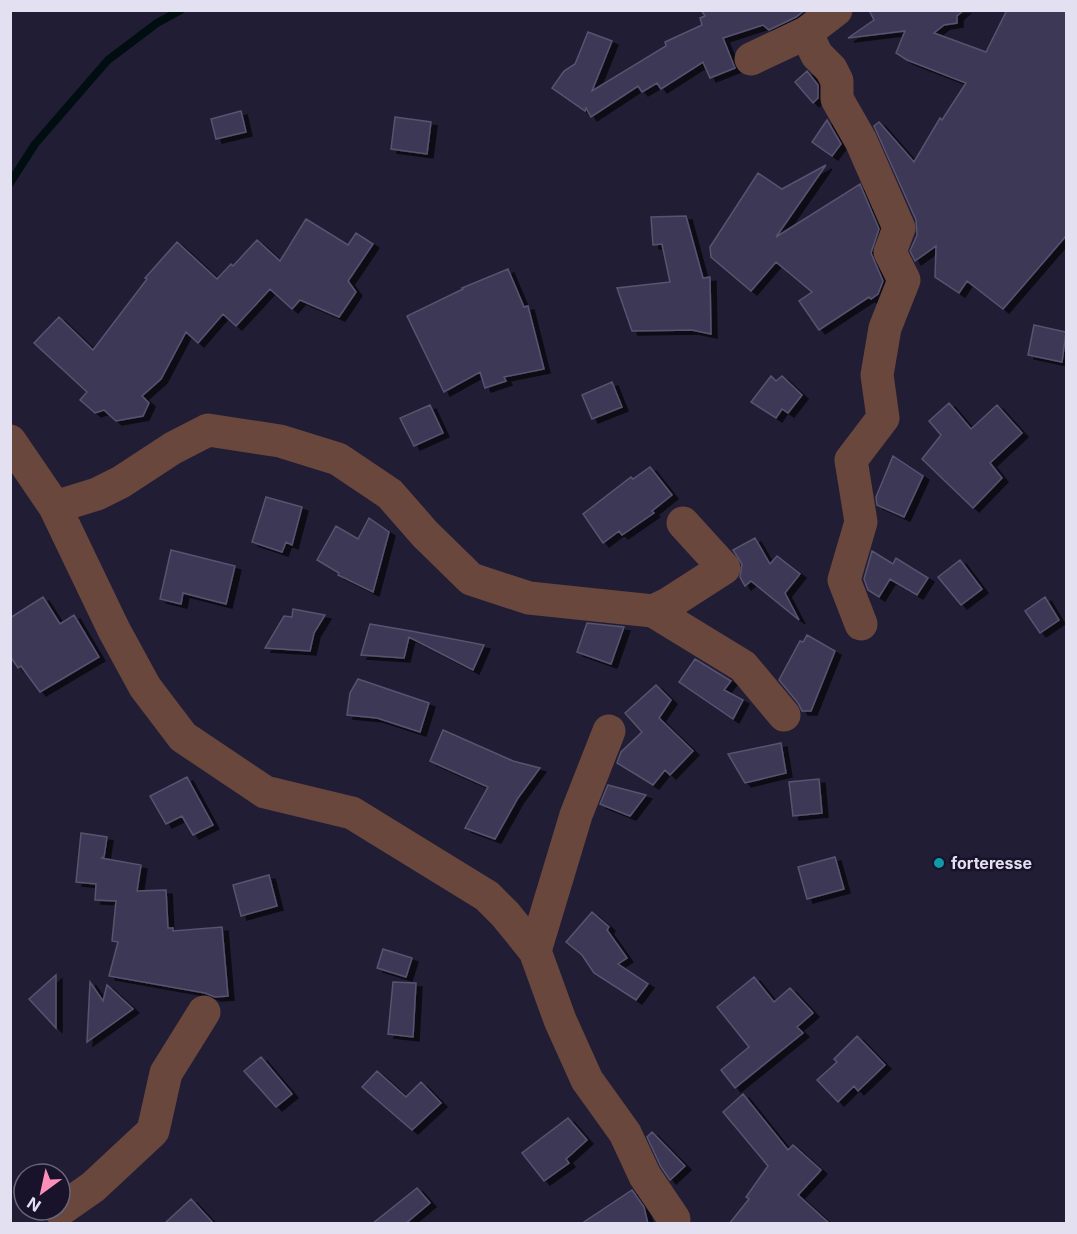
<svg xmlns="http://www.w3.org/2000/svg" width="1077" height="1234" viewBox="0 0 1077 1234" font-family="Inter,sans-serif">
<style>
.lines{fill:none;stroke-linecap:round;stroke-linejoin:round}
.stream{stroke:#000e12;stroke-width:8}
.building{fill:#3d3856;stroke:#58536f;stroke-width:1.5;filter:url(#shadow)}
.minor{stroke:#69473c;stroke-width:33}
.culture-dot{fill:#0f9aa8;stroke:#18132b;stroke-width:2}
.labels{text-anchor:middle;stroke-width:5;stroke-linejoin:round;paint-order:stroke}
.poi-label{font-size:16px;font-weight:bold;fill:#e2e0f1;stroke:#18132b;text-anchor:start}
</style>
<defs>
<filter id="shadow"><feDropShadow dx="6" dy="4" stdDeviation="0" flood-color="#0009"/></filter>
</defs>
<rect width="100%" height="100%" fill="#211d35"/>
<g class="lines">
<path class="stream" d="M10 183 35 144 108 60 157 23 181 10"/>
</g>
<path class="building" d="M701 10H805L796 17 769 30 763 25 723 38 735 68 710 78 703 62 661 89 657 83 642 92 638 86 591 117 586 108 585 111 552 88 564 71 575 64 588 32 612 41 592 91 666 46 665 42 702 25 700 18 705 16Z
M869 10H964L957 16V23L944 25 934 33 986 52 1007 10H1066V236L1003 309 967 281 959 293 935 277 936 246 915 261 910 251 917 235 916 220 874 126 879 122 914 162 940 118 942 120 966 83 907 60 896 53 905 31 848 38 874 20Z
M807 71 818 85V98L813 103 795 82Z
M241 111 246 132 216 139 211 119Z
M395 117 431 122 427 154 391 149Z
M827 120 841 144 832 156 812 142Z
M826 165 776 237 860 184 879 229 871 253 883 281 878 294 871 299 869 297 819 330 799 301 812 292 776 262 751 291 711 257 710 247 758 173 782 189Z
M686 216 703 278 710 277 711 334 692 330 632 331 617 288 670 282 662 244 653 245 651 217Z
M306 219 348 245 356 233 373 244 348 281 356 292 339 317 300 300 292 309 270 289 236 326 223 314 198 343 186 332 161 379 142 396 149 403 143 416 116 421 104 410 95 413 80 400 87 392 34 343 59 317 93 350 147 279 145 278 177 242 217 279 231 264 233 266 257 240 280 261Z
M508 269 524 307 528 306 544 369 504 377 506 381 485 388 480 372 444 392 407 316 463 289 462 288Z
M1034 325 1066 332 1062 362 1028 355Z
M771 376 776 381 782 376 802 395 788 413 782 409 776 418 751 402Z
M612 382 622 407 592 419 582 395Z
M949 403 971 429 997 405 1022 433 990 463 1002 478 973 508 922 459 941 435 929 421Z
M430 405 443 433 414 446 400 418Z
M893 456 923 476 904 517 877 505 876 497Z
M650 467 672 495 652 511 654 513 622 535 619 531 603 543 583 514 631 477 633 479Z
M266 497 302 507 292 545 286 542 282 552 252 542Z
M369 518 389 532 373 592 338 575 339 573 317 560 336 526 358 539Z
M755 538 770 564 777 556 800 574 785 593 799 620 751 581 745 586 740 577 742 564 733 550Z
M171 550 235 566 226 604 183 593 181 604 160 599Z
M872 551 893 564 896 558 928 578 917 595 890 579 879 597 868 590 864 579Z
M960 560 982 589 961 605 938 577Z
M43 597 60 624 74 615 99 657 40 692 21 666 18 668 10 656V618Z
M1045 597 1059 620 1040 633 1025 611Z
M293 609 325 615 314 633 310 651 265 648 284 616 292 617Z
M587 623 624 627 611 664 577 652Z
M370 624 411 631 484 645 473 670 409 637 404 658 361 655Z
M807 635 835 651 811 711H802L798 703 779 680 800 641 803 642Z
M695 659 731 681 724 690 743 700 733 719 679 682Z
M358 679 429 703 420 732 377 718 347 715 350 693Z
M656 685 671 700 659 718 693 751 670 775 665 770 653 785 617 763 621 752 642 732 625 713Z
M443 730 513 761 540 768 518 798 495 839 465 828 488 787 430 761Z
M781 743 786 773 745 783 728 754Z
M187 777 213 825 193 835 182 816 166 824 150 796Z
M819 779 822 813 793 816 789 782Z
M608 785 646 795 630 816 600 804Z
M81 833 107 837 104 857 101 858 141 865 137 891 166 890 168 928H173V931L222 927 228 996 215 997 205 993 109 976 118 942 112 941 116 901 95 900 96 884 76 882Z
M835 857 844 889 807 899 798 867Z
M269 875 277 906 241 916 233 885Z
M592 912 609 927 607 930 627 958 618 964 648 984 636 1000 594 973 582 955 566 942Z
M383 949 412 958 406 977 377 968Z
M56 975V1028L29 999Z
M754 977 774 1002 790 988 813 1013 797 1027 803 1033 735 1088 721 1070 749 1047 717 1007Z
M90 982 103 1001 107 985 133 1009 87 1042Z
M393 982 416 983 413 1037 388 1034Z
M857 1036 885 1065 858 1091 854 1086 838 1102 817 1080 837 1062 834 1059Z
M261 1057 292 1094 276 1107 244 1071Z
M377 1071 406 1097 421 1082 441 1103 412 1130 362 1087Z
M743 1094 788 1150 793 1145 821 1170 798 1195 830 1224H729L749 1199 746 1197 768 1166 723 1112Z
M568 1118 587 1140 566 1159 569 1163 544 1181 522 1153Z
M652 1132 685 1166 670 1180 661 1167 647 1137Z
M417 1188 430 1203 405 1224H372Z
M632 1190 644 1207 648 1224H581Z
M191 1199 214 1224H164Z"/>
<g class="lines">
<path class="minor" d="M806 33 817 55 831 69 837 81V99L861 141 899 228 890 252 904 280 885 328 877 375 883 418 851 460 861 522 844 580 861 624
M751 59 806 33 836 10
M10 441 55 507 114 630 145 687 183 737 265 792 352 813 487 896 505 914 535 951 560 1020 587 1080 625 1133 645 1176 674 1219 673 1224
M55 507 97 494 121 482 173 448 208 430 280 441 338 459 390 494 425 534 471 579 529 598 653 611 668 604 724 568 683 523
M653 611 743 666 784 715
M535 951 576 815 609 731
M60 1210 93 1187 153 1131 166 1073 204 1012"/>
</g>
<circle class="culture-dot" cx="939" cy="863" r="6"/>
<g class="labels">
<g class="poi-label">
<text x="951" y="869">forteresse</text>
</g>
</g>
<rect width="1077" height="1234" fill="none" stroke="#e2e0f1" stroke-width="24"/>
<g transform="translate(42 1192) rotate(213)"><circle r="28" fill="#18132b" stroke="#69657a" stroke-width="1.5"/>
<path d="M0-4.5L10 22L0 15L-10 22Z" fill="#ff8eb9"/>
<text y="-9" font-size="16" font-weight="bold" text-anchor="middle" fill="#e2e0f1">N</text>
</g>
</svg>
